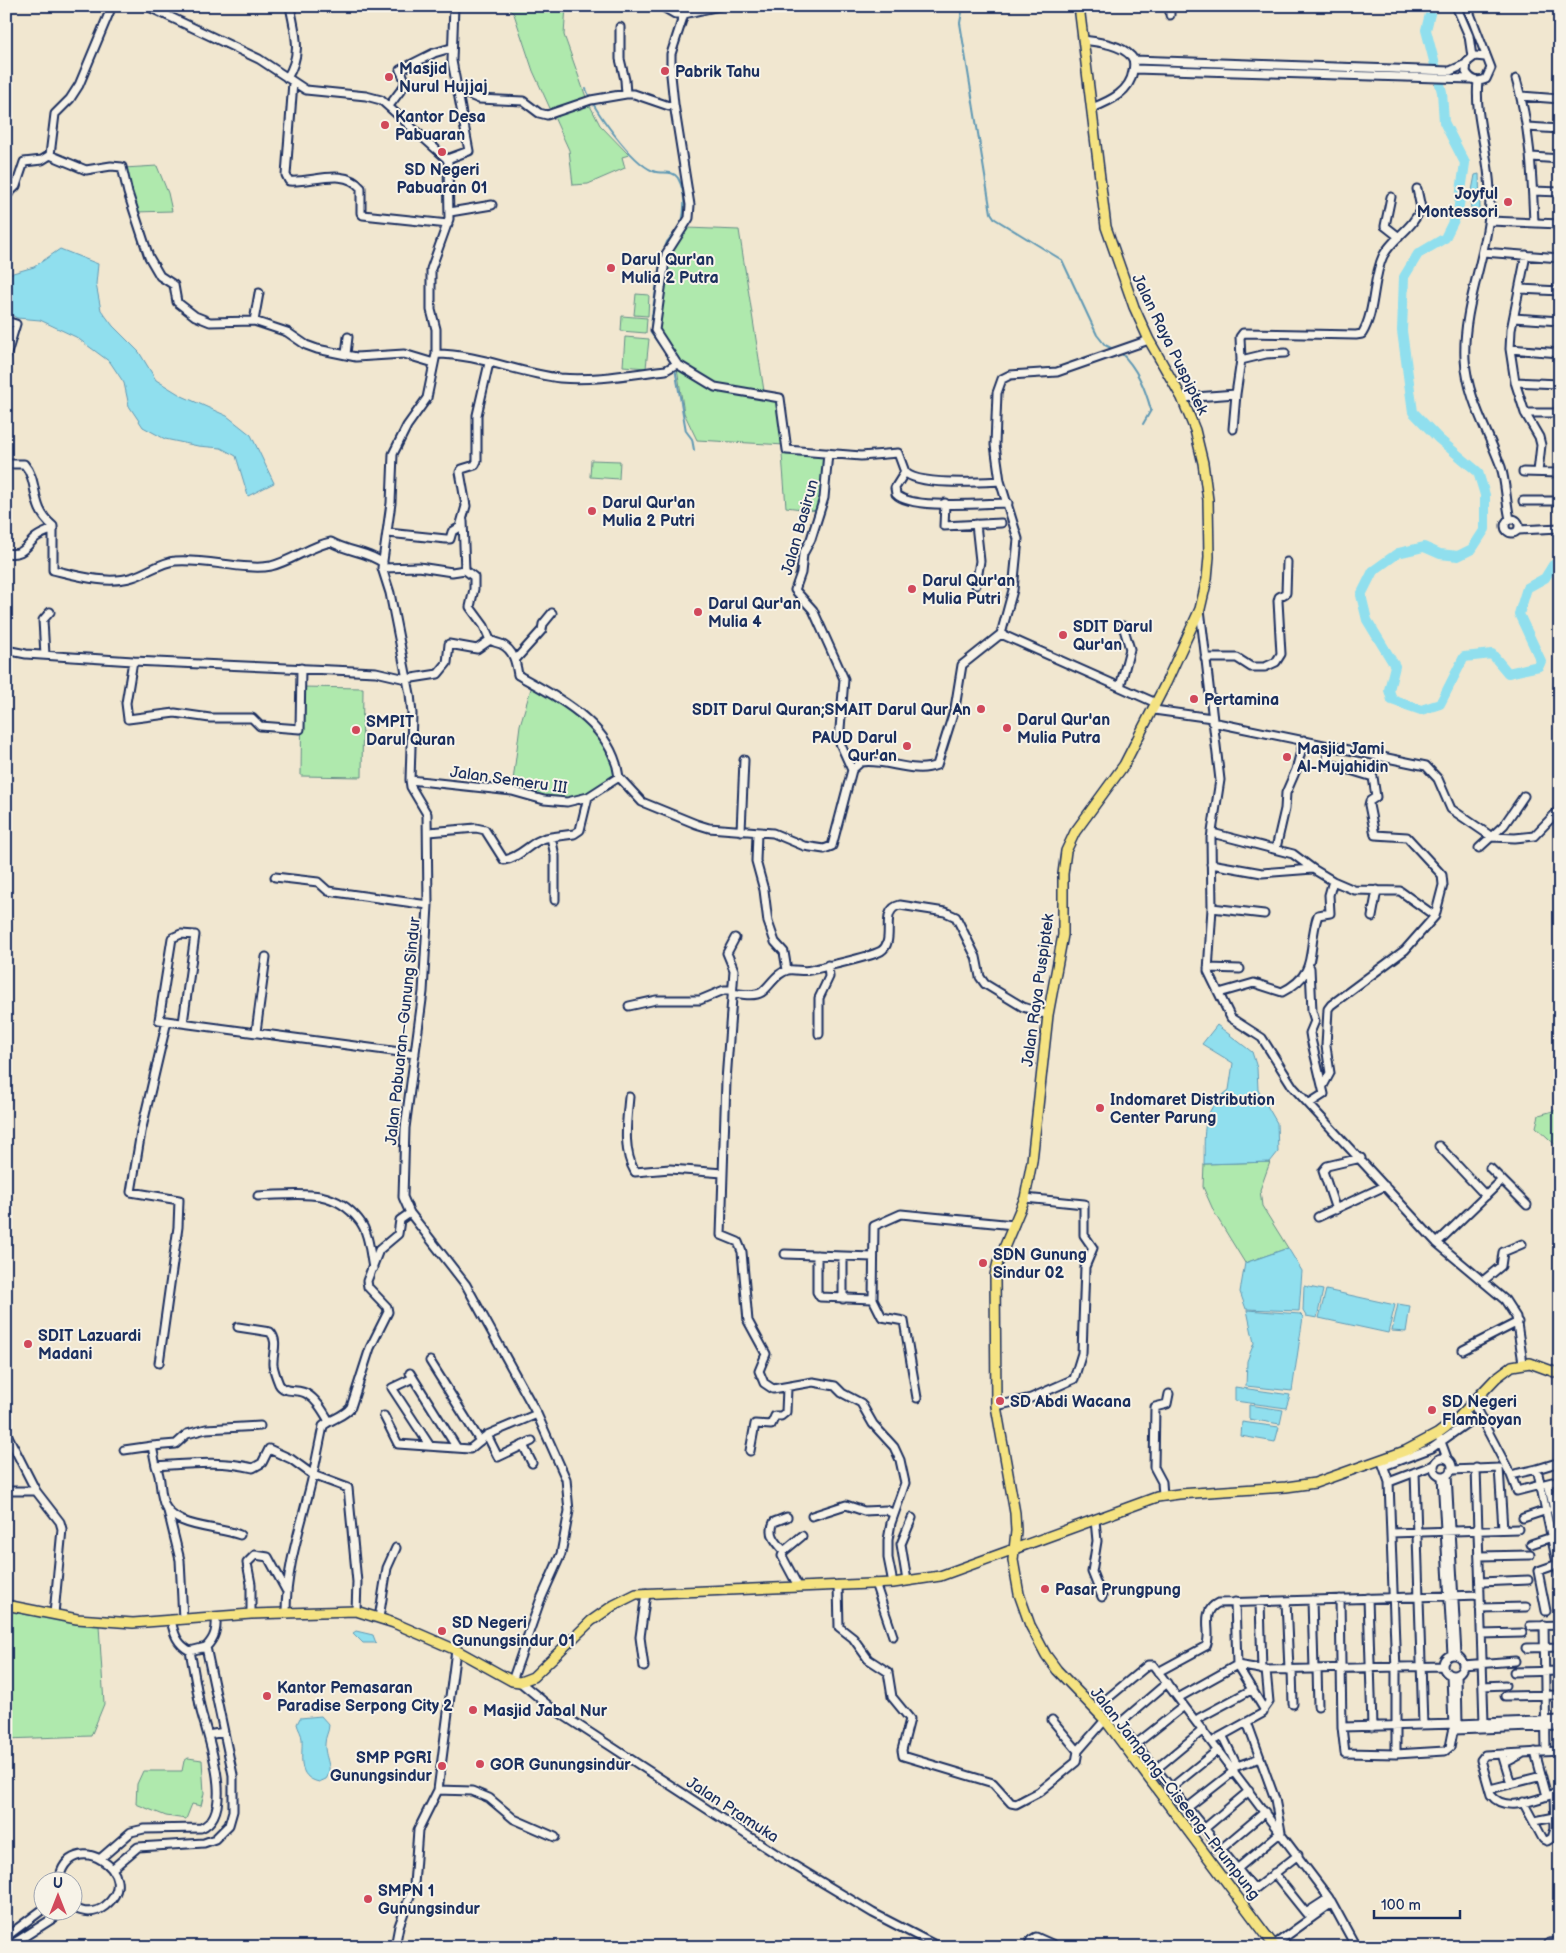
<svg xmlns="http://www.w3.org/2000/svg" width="1566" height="1953" viewBox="0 0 1566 1953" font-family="'Balsamiq Sans',sans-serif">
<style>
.green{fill:#afe9ad;stroke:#658c86}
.water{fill:#90dfee;stroke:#6199b4}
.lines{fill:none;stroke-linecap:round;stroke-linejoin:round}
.stream{stroke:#6199b4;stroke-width:2}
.river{stroke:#90dfee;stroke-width:10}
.minor-casing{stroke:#1b2f5e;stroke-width:11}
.major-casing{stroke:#1b2f5e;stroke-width:12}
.minor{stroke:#f7f3e8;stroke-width:7}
.major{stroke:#f5e382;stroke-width:9}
.poi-dot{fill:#d1495b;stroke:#f7f3e8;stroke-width:2}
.labels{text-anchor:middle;stroke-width:4;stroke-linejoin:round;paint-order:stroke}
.poi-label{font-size:16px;font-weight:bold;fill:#1b2f5e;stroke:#f7f3e8;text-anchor:start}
.street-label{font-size:16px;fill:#1b2f5e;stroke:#f7f3e8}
</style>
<rect width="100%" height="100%" fill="#f1e7d0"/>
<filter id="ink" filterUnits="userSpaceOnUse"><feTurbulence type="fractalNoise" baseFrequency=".02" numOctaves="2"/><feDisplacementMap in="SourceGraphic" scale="10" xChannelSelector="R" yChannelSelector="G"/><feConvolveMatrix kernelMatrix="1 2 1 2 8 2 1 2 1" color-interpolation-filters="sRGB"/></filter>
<g filter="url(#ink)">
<path class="green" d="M506 6H566L564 35 587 100 600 125 629 155 622 157 625 168 588 184 573 185 569 150 533 71 514 14Z
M157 166 168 193 172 211 135 212 124 168Z
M687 228 739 230 764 391 720 386 704 379 676 357 656 326 672 249Z
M636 294 649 295 648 316 634 315Z
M622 316 647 318 646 333 621 331Z
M625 337 649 339 646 368 623 366Z
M677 368C690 375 704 387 718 391 733 395 770 394 779 401L785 445 697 440 684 413Z
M794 454 826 456 817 511 786 507 782 455Z
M591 460 620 461 619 479 590 477Z
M533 682 574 704 596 725 612 744 619 772C611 783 591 799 578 801 560 805 529 794 512 789L520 725Z
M302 687 363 688 362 777 301 776Z
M1560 1109V1149L1536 1127 1539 1115Z
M1270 1162 1260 1190 1262 1206 1288 1248 1245 1263 1215 1214 1203 1187 1204 1164Z
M6 1606 99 1625 104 1704 91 1736 6 1739Z
M188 1758 202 1760 204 1793 201 1806 192 1804 186 1819 166 1816 136 1804 137 1784 143 1771H182L184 1761Z"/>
<path class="water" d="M1479 174 1480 208 1478 211 1471 208 1470 201 1475 175Z
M60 249 98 264 96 284 101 310 113 326 139 352 156 380 182 396 227 416 251 435 274 483 248 496 236 456 221 448 198 446 165 439 143 427 129 406 124 383 110 362 76 337 40 320 17 318 6 312V275L34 267Z
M1217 1025 1252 1052 1257 1068 1258 1090 1277 1123 1278 1152 1270 1162 1204 1164C1205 1130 1200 1112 1229 1090L1233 1063 1202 1044Z
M1288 1248 1302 1271 1299 1311 1246 1309 1240 1292 1245 1263Z
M1304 1286 1323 1290 1317 1318 1306 1316 1303 1311Z
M1326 1290 1395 1305 1388 1333 1319 1318Z
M1398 1304 1410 1306 1406 1332 1392 1331Z
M1247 1310 1300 1314 1303 1317 1292 1391 1246 1386 1247 1361 1254 1343Z
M1235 1387 1290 1395 1286 1408 1235 1401Z
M1249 1405 1283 1410 1280 1424 1249 1419Z
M1242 1422 1279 1427 1275 1442 1241 1436Z
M356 1631 373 1635 376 1643H363L353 1633Z
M321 1716 329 1725C329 1732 325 1736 325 1744 324 1757 334 1768 326 1779L319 1782C296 1777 303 1756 302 1739 302 1734 298 1729 297 1724L300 1718Z"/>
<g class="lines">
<path class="stream" d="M963 6 960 23 991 213 995 219 1062 260 1097 335 1105 345 1113 349
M586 89C594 110 631 162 653 171 662 175 672 169 678 178 686 193 685 208 682 223
M1120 352C1137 368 1145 388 1151 410L1143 424
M669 358 651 333 652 316 661 258 667 242 678 229
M675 368 686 431 692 439 694 450"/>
<path class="river" d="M1432 6 1426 30 1442 92 1444 122 1465 163 1458 212 1445 238 1418 254 1404 277 1402 331 1413 412 1439 439 1478 472 1485 495V529L1472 549 1458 556 1440 554 1424 547 1398 553 1373 571 1361 595 1367 620 1395 666 1389 690 1392 700 1421 710 1440 704 1464 657 1492 654 1508 673 1539 666 1541 661 1519 614 1527 588 1545 578 1553 565 1560 561"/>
<defs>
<path id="minor" d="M147 6 259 59 306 90 366 96 381 100 447 159 448 162 449 219 431 269V310L436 329V354L427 398 407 426 393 454 391 503 382 568 390 593 410 694 412 714 410 780 411 787 427 814 428 905 423 992 405 1128 403 1197 410 1213 466 1285 537 1414 566 1479 569 1511 561 1554 540 1601 512 1681
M661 6 675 14H684
M720 6 684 14 671 54V75L674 104 690 205 689 218 666 254 655 330 677 364 715 387 780 398 787 450 861 456 898 453 905 472
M849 6H854
M1170 6V15
M1456 6 1469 36 1472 57
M1467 6 1491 68 1486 79C1477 83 1471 80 1466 72L1467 62 1475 56 1485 57
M620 27V59L625 80 626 94
M1083 40C1098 42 1120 44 1131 56 1135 60 1134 66 1133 71 1130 92 1110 101 1092 108
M1134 60 1450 71 1466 64
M1134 69 1471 79
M287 78C303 52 295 34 290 6
M1516 79C1530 126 1532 173 1534 223
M1478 81C1474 118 1490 156 1490 194 1491 250 1462 303 1465 359 1467 398 1488 431 1501 467 1506 483 1506 503 1510 519
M293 82 286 175 289 181C312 183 344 167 361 188V213L363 215 448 224
M457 90 479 99 523 101 539 113 547 115 591 100 626 94H634L669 106 674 104
M1521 96 1560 99
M389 106 404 86 405 80 400 70 434 53 451 48
M1527 127 1560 129
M50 155 86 170 111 166 122 167 128 193 149 257 160 276 174 285 177 302 195 316 210 322 254 321 287 332 306 345 317 349 356 357 404 354 434 363
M1532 157 1560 159
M447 159 469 151 452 61 454 6
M1533 191 1560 192
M6 196 16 186 24 162 42 160 50 155 55 114 70 99 79 85 112 6
M1391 197 1385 226 1399 237
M450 212 492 205
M1490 221 1560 224
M1483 252 1560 258
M1526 255 1511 330 1510 349 1515 382 1525 413 1539 437 1541 445 1538 472
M1520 289 1560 291
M1514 318 1560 321
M6 321 16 324 6 357
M254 321 259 293
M1510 349 1560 353
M346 354 348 337
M436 354C478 354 518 373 560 378 594 381 632 374 666 370L677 364
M1241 360 1266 354 1285 353
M1515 382 1560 384
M1182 398 1236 394 1241 360 1240 337 1243 333 1356 335 1362 334C1376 311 1372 279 1383 256 1393 237 1412 230 1421 208L1417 189
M1525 413H1555L1560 409
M1233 429 1236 394
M828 453 824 498 811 539 803 554 801 573 795 590 813 610 844 679 839 741 852 770
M6 464H24C40 482 29 507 53 526V570C78 576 108 585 133 577 147 573 161 562 175 561 204 558 246 571 271 566 292 561 310 546 331 542 348 552 367 551 383 563
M905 472 895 488 896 494C910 510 984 503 1008 503
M905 472C918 486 980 482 1000 481
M1523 472 1560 473
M1523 501H1560
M945 503 944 526 1001 523
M1505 526a7 7 0 1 1 14 0a7 7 0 1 1-14 0Z
M463 521 465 570
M1519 530 1560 528
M388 533 446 539H450L452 532 460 527 466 506 460 472 462 469 475 465 477 461V415L489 363
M6 553C22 556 25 548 34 539 39 534 47 532 53 529
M382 568 419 567 452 572 465 570 474 577V589L470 607 484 626 490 640C494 642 497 643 501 644 514 650 516 663 518 675 560 699 612 724 619 777
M976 585 980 561 976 524
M1200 609 1220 780 1211 838 1212 908 1208 971 1231 1018 1262 1038 1293 1087 1437 1243 1505 1300 1516 1317 1523 1363
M1001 634 1156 703
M6 650 26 654 133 661 376 672 406 679 438 674 447 663 449 644 477 649 490 640
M45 655 43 620 50 612
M1205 658H1237L1251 667H1265L1276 662 1281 654 1278 601 1279 597 1286 593 1287 562
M516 659 542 630 543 624 552 613
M133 661 126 703 128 719 175 713 210 718H252L260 726 300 729 301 668
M1120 687 1130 649 1123 626
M1154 710 1212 718
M1212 722 1426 766 1438 779 1451 809 1492 837 1515 838 1534 836 1560 809
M410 780 512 791 544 800 567 802 588 797 619 777 642 802 696 824 709 828 773 833 804 846 824 849 832 846 852 770 861 762C886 758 913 775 937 765L955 708 962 665 1001 634 1013 590 1018 539 1000 481 995 445 997 393 1002 379 1010 375 1057 372 1149 340
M741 831 744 760
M429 832 476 828 485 830 504 860C523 857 531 839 551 837L555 856V900
M757 833 756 861 764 890 768 922 775 942 784 952 787 970
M1212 833 1293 854 1313 869
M551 837 574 834 580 830 588 797
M1276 848 1285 809 1286 793 1296 770 1304 740
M1479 848 1504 825 1524 796
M1211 864 1262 873 1313 869 1333 881 1354 890 1400 891 1435 916
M275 877 318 882 328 891 428 905
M1212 908 1264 914
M1372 917 1377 890
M735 938 727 953 734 970 726 1081 721 1235 738 1242 742 1252 748 1321 766 1354 759 1371 764 1383 773 1389 813 1382 835 1386 842 1393 861 1403 873 1424 894 1447 900 1460 905 1483 891 1523 888 1540V1558L893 1583
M1208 968 1240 969
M1310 968 1312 1011 1315 1021 1310 1033 1311 1039 1324 1094 1310 1103
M732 993C741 994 754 997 762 992 771 985 776 973 788 970 796 969 803 972 811 970 826 966 871 957 881 951 897 941 878 910 900 905L945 912 956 917 976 957 980 977 985 984 1023 1007 1048 1015
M1219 993 1254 983 1282 992C1321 973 1306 948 1318 915L1330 913 1329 895 1333 881
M629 1006 656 1000H700L724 990H732
M183 1023 195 935 181 934 172 938 159 1020 415 1054
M256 1032 266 957
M819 1034V998L829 977 828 965
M1323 1086 1330 1073 1326 1046 1328 1009 1331 1005 1405 950 1435 916 1443 885 1442 875 1407 837 1375 835 1369 805 1370 801 1376 797 1373 777 1327 763 1328 746
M629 1097C627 1120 622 1150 635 1172L670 1169 723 1173
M1439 1146 1486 1196
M1490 1168 1527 1205
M258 1196C296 1195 332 1186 359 1220 369 1232 370 1253 373 1268
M1336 1210 1323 1171 1327 1166 1361 1158
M1318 1217 1385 1186
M1437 1243 1502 1180
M785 1254 873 1257
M817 1255V1292L820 1297 873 1299
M1483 1281 1501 1266 1503 1252 1522 1244
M843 1299V1256
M238 1327 270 1332C279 1341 272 1354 273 1365 274 1371 277 1379 279 1384 284 1394 299 1388 307 1394 317 1400 323 1411 329 1421
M1463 1350 1518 1322
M430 1361 480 1441
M159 1363 178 1227 179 1200 131 1192 141 1132 167 1021
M410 1373 457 1448
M413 1378 392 1388 430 1446
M917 1398 904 1321 882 1317 873 1299 874 1226 901 1214 1014 1225
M1473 1403 1511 1475 1537 1469 1560 1577
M996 1406 1031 1398 1074 1379 1082 1353 1085 1267 1093 1248 1084 1235V1204L1025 1198
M384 1416 398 1444 470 1449 487 1435 537 1414
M6 1432 36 1491 60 1522 62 1529 54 1614
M487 1435 498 1457 532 1441
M1440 1439 1447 1458
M523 1445 532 1463
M152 1446 176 1444 187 1434 206 1429 260 1426
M124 1450 152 1446 156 1466C189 1464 221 1460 253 1468L262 1463 269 1449 291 1459 313 1475C303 1520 286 1565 286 1612
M750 1451 755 1424 771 1425 775 1416H781L786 1412 787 1388
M1434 1467a9 9 0 1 1 18 0a9 9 0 1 1-18 0Z
M1382 1462 1389 1482
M156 1466C162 1480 159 1486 163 1500 169 1529 218 1526 240 1535
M1384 1466 1432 1448 1467 1423 1468 1417 1465 1412
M1476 1468 1484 1723
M1537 1469 1560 1462
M1452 1470 1499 1468 1503 1529
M1415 1472 1423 1725
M1447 1475 1457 1655
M1511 1475 1517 1491 1560 1480
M1442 1476 1452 1655
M1548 1484 1560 1536
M6 1491H36
M1163 1496 1162 1482 1154 1467 1155 1407 1167 1404 1169 1394
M168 1511 180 1560 183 1619
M812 1516 846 1505 864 1511 886 1510 894 1514
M1523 1518 1547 1510
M1095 1520 1097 1541 1092 1572 1102 1597
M1391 1533 1518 1529
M1531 1544 1552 1537
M784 1551C776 1542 768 1534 774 1522L787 1517
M1479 1556 1530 1555
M907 1581 901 1544 912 1518
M1480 1582 1528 1580
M875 1583 893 1636
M838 1585 839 1627 853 1638 868 1659 888 1672 892 1697 910 1719 902 1750 903 1756 993 1783 1011 1803 1016 1804 1039 1792 1076 1762 1078 1751 1105 1720
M798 1586 782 1556 784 1551 802 1536
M1368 1598 1372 1727
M1340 1599 1342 1727 1345 1753 1396 1754 1445 1751 1450 1747 1453 1732
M1312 1600 1314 1669
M1286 1601 1289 1670
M1260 1602 1262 1670
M1480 1608 1526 1607
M356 1611 357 1582 348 1488 313 1475 323 1426C332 1418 344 1417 351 1407L370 1348 388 1312 387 1307 368 1287 367 1281 379 1250 398 1234 400 1220 410 1213
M1546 1611 1538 1571 1558 1564
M251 1614V1584L247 1563 255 1555 268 1557 286 1590
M379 1618 387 1568 396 1548
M1544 1625 1546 1751
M1530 1626 1560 1625
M1481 1634 1522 1633
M1526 1648 1560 1647
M190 1651 206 1647
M1443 1665a10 10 0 1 1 20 0a10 10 0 1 1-20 0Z
M1463 1665 1515 1661
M644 1667 640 1637 646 1593
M1317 1669 1318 1706
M1292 1670 1293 1704
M1158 1672 1206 1646C1213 1633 1199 1612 1218 1603L1480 1595
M1514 1672 1560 1671
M1457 1674 1458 1724 1560 1720
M1451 1675 1453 1727
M520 1682 549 1706 790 1863 873 1913 939 1947
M1483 1686 1505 1685
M1505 1696 1560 1695
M1178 1698 1237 1665 1266 1670 1443 1666
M1102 1703 1148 1665H1153L1329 1898 1306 1913 1274 1873
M1098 1706 1102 1703 1252 1887 1256 1888 1298 1855
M1264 1709 1269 1702 1266 1670
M1199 1718 1253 1689
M1052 1720 1078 1751
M1119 1724 1167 1683
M1342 1727 1458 1724V1730
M1455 1730 1560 1726
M208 1735 224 1732
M1223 1737 1237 1766 1260 1758
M1216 1739 1263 1713 1264 1709 1237 1665 1235 1602
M1136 1744 1184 1706
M1560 1751 1485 1755 1481 1760 1491 1795C1506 1815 1541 1797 1560 1792
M1535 1752 1547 1796
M1396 1754V1671L1389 1482 1434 1465
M1502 1754 1511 1784
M1505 1763 1522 1754
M1156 1769 1203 1730
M1171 1788 1218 1750
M1490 1789 1542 1776
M438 1790 472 1791 489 1798 514 1819 555 1837
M1523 1802 1543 1839 1547 1841 1552 1838 1555 1829 1554 1794
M1187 1808 1234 1771
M1535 1821 1555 1817
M1204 1829 1249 1791
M1221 1849 1265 1812
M101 1858 131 1832 144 1829 201 1828C236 1814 208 1738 201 1711 197 1691 194 1671 190 1651 177 1644 174 1634 171 1620
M112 1869 138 1847 204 1843 215 1839 229 1825 233 1811V1775L206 1647C215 1638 217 1629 216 1617
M1237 1869 1281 1832 1275 1799 1247 1722
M59 1880C69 1825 147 1873 105 1906 95 1914 83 1913 72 1907
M1331 1901 1356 1947
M6 1937 42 1910
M1549 1943 1560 1942
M1274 1945 1332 1903
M8 1947 66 1910
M395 1947 399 1926 414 1885 418 1830 438 1790 456 1650
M1028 1947 1031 1940 1036 1937 1054 1945"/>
<path id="major" d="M1079 6 1106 227 1134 307 1149 340 1182 398 1195 430 1203 463 1208 500 1209 557 1207 579 1200 609 1166 683 1124 765 1075 832 1066 851 1063 874V935L1048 1015 1032 1161 1025 1198 998 1262 995 1275 996 1406 1015 1513 1016 1531 1013 1560 1019 1594 1030 1625 1046 1655 1057 1670 1105 1720 1275 1947
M6 1605 77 1619 133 1623 251 1614 356 1611 394 1623 456 1650 512 1681 520 1682 533 1677 591 1621 614 1605 636 1594 893 1583 940 1576 1157 1497 1179 1494 1286 1487 1315 1483 1405 1451 1437 1434 1457 1419 1496 1378 1512 1366 1530 1363 1560 1374"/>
</defs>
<use href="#minor" class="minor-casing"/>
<use href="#major" class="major-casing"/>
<use href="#minor" class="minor"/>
<use href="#major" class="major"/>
</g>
</g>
<g class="poi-dot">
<circle cx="665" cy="71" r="5"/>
<circle cx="389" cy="77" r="5"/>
<circle cx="385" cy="125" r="5"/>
<circle cx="442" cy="152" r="5"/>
<circle cx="1508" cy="202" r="5"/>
<circle cx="611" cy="268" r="5"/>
<circle cx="592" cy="511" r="5"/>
<circle cx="912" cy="589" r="5"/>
<circle cx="698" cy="612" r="5"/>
<circle cx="1063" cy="635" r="5"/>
<circle cx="1194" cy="699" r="5"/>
<circle cx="981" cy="709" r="5"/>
<circle cx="1007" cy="728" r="5"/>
<circle cx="356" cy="730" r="5"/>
<circle cx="907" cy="746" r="5"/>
<circle cx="1287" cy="757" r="5"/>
<circle cx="1100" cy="1108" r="5"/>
<circle cx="983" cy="1263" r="5"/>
<circle cx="28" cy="1344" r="5"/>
<circle cx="1000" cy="1401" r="5"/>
<circle cx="1432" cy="1410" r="5"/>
<circle cx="1045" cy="1589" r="5"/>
<circle cx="442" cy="1631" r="5"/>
<circle cx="267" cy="1696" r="5"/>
<circle cx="473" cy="1710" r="5"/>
<circle cx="480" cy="1764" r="5"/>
<circle cx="442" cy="1766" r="5"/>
<circle cx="368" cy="1899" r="5"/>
</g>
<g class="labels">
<g class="poi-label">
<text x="399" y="74">Masjid<tspan x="399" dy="18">Nurul Hujjaj</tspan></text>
<text x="675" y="77">Pabrik Tahu</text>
<text x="395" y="122">Kantor Desa<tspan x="395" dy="18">Pabuaran</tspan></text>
<text x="442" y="175" text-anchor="middle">SD Negeri<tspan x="442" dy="18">Pabuaran 01</tspan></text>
<text x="1498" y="199" text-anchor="end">Joyful<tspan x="1498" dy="18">Montessori</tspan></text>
<text x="621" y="265">Darul Qur'an<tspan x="621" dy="18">Mulia 2 Putra</tspan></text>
<text x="602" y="508">Darul Qur'an<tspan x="602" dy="18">Mulia 2 Putri</tspan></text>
<text x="922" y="586">Darul Qur'an<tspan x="922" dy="18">Mulia Putri</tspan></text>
<text x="708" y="609">Darul Qur'an<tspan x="708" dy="18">Mulia 4</tspan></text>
<text x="1073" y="632">SDIT Darul<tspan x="1073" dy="18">Qur'an</tspan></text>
<text x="1204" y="705">Pertamina</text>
<text x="971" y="715" text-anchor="end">SDIT Darul Quran;SMAIT Darul Qur An</text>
<text x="1017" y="725">Darul Qur'an<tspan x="1017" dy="18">Mulia Putra</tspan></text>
<text x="366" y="727">SMPIT<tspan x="366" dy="18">Darul Quran</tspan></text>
<text x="897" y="743" text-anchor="end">PAUD Darul<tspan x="897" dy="18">Qur'an</tspan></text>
<text x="1297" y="754">Masjid Jami<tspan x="1297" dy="18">Al-Mujahidin</tspan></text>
<text x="1110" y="1105">Indomaret Distribution<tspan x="1110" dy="18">Center Parung</tspan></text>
<text x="993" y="1260">SDN Gunung<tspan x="993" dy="18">Sindur 02</tspan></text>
<text x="38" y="1341">SDIT Lazuardi<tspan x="38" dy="18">Madani</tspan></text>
<text x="1010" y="1407">SD Abdi Wacana</text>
<text x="1442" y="1407">SD Negeri<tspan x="1442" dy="18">Flamboyan</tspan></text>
<text x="1055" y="1595">Pasar Prungpung</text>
<text x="452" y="1628">SD Negeri<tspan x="452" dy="18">Gunungsindur 01</tspan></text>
<text x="277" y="1693">Kantor Pemasaran<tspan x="277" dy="18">Paradise Serpong City 2</tspan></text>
<text x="483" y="1716">Masjid Jabal Nur</text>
<text x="432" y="1763" text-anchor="end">SMP PGRI<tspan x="432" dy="18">Gunungsindur</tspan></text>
<text x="490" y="1770">GOR Gunungsindur</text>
<text x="378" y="1896">SMPN 1<tspan x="378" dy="18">Gunungsindur</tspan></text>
</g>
<g class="street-label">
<text transform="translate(1171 344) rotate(64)" y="6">Jalan Raya Puspiptek</text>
<text transform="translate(799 527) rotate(-74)" y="6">Jalan Basirun</text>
<text transform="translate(509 779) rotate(8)" y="6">Jalan Semeru III</text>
<text transform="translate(1037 990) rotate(-82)" y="6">Jalan Raya Puspiptek</text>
<text transform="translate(402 1031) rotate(-84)" y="6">Jalan Pabuaran–Gunung Sindur</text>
<text transform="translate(1176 1793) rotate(52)" y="6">Jalan Jampang–Ciseeng–Prumpung</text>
<text transform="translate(733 1809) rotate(33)" y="6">Jalan Pramuka</text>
</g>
</g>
<rect width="1566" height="1953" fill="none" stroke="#f7f3e8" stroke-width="25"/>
<rect x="12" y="12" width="1541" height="1928" fill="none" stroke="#1b2f5e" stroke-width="2" filter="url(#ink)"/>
<g transform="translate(58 1896)"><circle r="24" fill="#f7f3e8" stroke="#9fa5b1"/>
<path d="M0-4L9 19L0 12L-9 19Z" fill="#d1495b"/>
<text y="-8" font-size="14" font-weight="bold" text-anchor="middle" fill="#1b2f5e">U</text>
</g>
<path d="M1374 1910v8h86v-8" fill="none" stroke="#1b2f5e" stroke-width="2.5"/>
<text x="1381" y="1910" font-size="15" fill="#1b2f5e" stroke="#f7f3e8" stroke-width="4" paint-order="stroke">100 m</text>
</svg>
